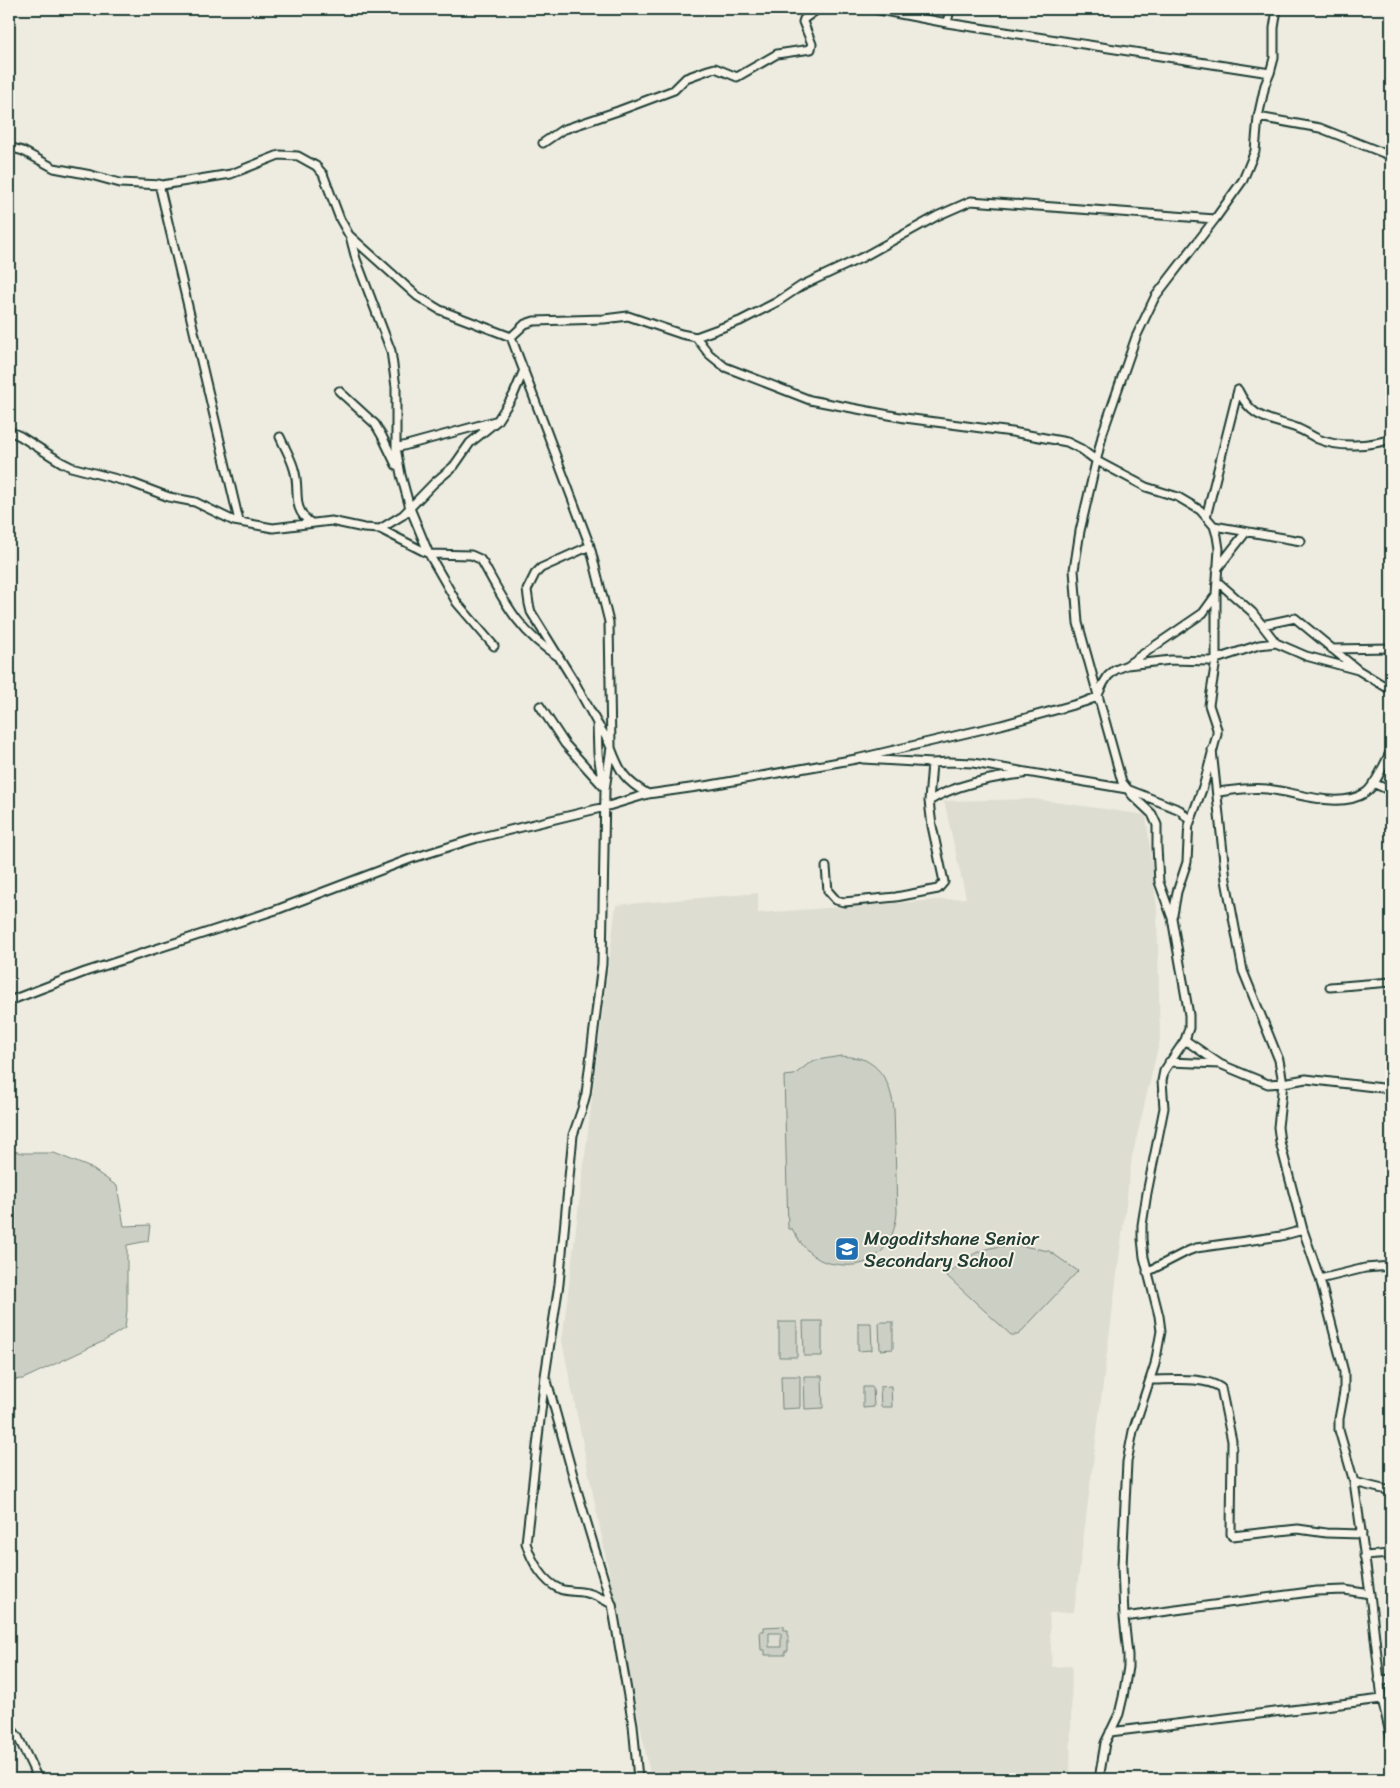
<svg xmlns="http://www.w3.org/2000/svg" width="1400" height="1788" viewBox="0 0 1400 1788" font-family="Sriracha,sans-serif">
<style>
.built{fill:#ddddd2}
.green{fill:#cccfc4;stroke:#76867c;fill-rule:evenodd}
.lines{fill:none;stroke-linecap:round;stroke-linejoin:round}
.street-casing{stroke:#1f3d34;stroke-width:11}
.street{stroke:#f7f3e8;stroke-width:7}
.labels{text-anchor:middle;stroke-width:4;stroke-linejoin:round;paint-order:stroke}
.poi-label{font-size:19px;fill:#1f3d34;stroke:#f7f3e8;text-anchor:start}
</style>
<rect width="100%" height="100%" fill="#eeece1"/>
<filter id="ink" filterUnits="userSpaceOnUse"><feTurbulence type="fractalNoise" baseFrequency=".02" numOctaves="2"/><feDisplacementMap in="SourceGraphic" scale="10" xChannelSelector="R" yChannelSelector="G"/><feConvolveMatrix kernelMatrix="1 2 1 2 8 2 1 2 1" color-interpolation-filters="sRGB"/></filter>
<g filter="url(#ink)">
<path class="built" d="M1034 799 1146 815 1157 909 1160 1039 1132 1157 1074 1612 1049 1613 1052 1667 1072 1666 1070 1779H651L562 1341 616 905 758 893V913L966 898 944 801Z"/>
<path class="green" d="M841 1056C849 1057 858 1057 865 1060 885 1070 891 1089 894 1109L897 1213C894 1244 876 1268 843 1265 834 1264 824 1263 817 1258 805 1251 799 1240 792 1229H788L784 1076 794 1075 812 1061Z
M9 1150 22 1153H54L91 1168 117 1186 124 1226 150 1225 148 1241 127 1245V1310L125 1328 104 1341 23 1379 9 1380Z
M1017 1245 1049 1251 1078 1271 1018 1335H1011L947 1276C973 1251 981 1247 1017 1245Z
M803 1321H822V1356H804Z
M779 1322H797V1357H779Z
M879 1322H893V1349L880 1350Z
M858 1323H871L872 1350 858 1351Z
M781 1376H800V1408L782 1409Z
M804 1376H822L823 1408 805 1409Z
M891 1386 892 1407H881L880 1387Z
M863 1387H873L874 1407 863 1408Z
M784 1626V1630H788V1651H785V1655H765V1650H761L760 1631H764V1627ZM769 1633H781V1647H769Z"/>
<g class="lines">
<defs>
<path id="street" d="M874 9 947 23 1270 73
M947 23 950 9
M1258 117 1320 128 1391 156
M543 143 562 130 618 111 674 90 686 78 708 70 715 68 737 77 777 54 811 49 812 44 803 22 804 19 818 9
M9 147 23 151 54 168 91 175 120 183 162 185 231 174 279 155 298 156 316 166 323 174 340 219 349 235 417 296 440 310 511 337 590 546 609 622 611 747 605 790 602 964 586 1094 582 1109 573 1135 559 1284 545 1376 526 1543C531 1560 543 1582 560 1589 568 1592 579 1591 587 1593 597 1595 604 1600 612 1604L633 1725 638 1779
M159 184 239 521
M350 236 356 259 391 351 396 387V448L401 475 410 508 429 554 457 603 494 646
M511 337 525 324 534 321 604 319 628 316 681 334 696 337 740 321 777 302 801 286 863 257 937 216 971 201 1215 219
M696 337 709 354 725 367 810 400 905 418 1012 432 1067 442 1081 449 1097 461 1146 487 1178 497 1200 510 1214 526 1217 536 1219 549 1216 594V660L1209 705 1217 729V734L1204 784 1189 825
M1238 390C1252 419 1267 418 1294 427 1303 430 1310 435 1318 439 1339 448 1370 446 1391 439
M339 391 375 424 382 436 396 465
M9 431 20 436 61 462 71 467 132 483 169 497 195 502 234 521 273 528 331 521 364 528 380 529 429 554 471 555 480 559 483 563C504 601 519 633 559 657
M280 437C285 448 291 458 294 469 301 490 290 508 311 523
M396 448 495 421
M1206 517 1238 390
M1214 526 1301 541
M380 529 403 515 434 483 454 466 470 443 497 421 513 396 524 370
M590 546 541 568 535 574 527 590 529 604 531 612 575 683 597 723 598 754 603 786
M1217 569 1246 532
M1218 582 1252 612 1276 643
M1262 625 1295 618 1358 670 1391 690
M1332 649 1391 648
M1127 665 1203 613 1216 595
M540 706 565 744 603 786
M597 723C602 731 608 739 611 748 620 772 625 781 648 794
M1212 750 1226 880 1243 971 1279 1060 1283 1083 1278 1127 1280 1142 1303 1230 1320 1279 1344 1372V1392L1339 1419V1430L1354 1482 1370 1594 1382 1699 1391 1738
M932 763 949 762 973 763 1127 789 1180 810 1189 820 1187 862 1177 892 1173 915
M1373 783 1391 791
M1217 792C1234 790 1251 787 1267 789 1297 792 1338 810 1365 793 1375 787 1385 762 1391 751
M929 801C954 785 993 777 1023 774
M826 867 828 891 836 900 844 902 896 897 938 889 944 882 932 826 929 801 932 763 863 759
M1330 987 1391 982
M9 1001 85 972 276 910 410 859 477 838 605 807 648 794 711 785 856 759 1001 725 1084 702 1097 697 1103 684 1108 676 1115 670 1127 665 1171 660 1210 661 1259 645 1276 643 1306 656 1358 670
M1185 1040 1220 1064 1268 1084 1283 1083 1306 1079 1391 1089
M1169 1062 1220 1064
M1147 1272 1188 1251 1196 1248 1281 1236 1303 1230
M1320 1279 1365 1268 1391 1266
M1150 1380C1170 1380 1205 1376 1221 1388L1232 1441 1231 1534 1232 1536 1298 1529 1326 1533 1362 1534
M547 1381 577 1490 611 1603
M1354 1482 1391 1491
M1364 1556 1391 1554
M1124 1617 1317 1591 1345 1590 1370 1594
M1379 1680 1391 1679
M9 1726 18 1737 38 1779
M1110 1732 1382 1699
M1099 1779 1105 1743 1119 1714 1123 1697 1128 1667V1655L1124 1617 1122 1566 1127 1462 1133 1431 1155 1364 1161 1331 1159 1316 1144 1257 1142 1239V1225L1147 1193 1164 1108 1162 1081 1164 1071 1185 1040 1189 1028V1015L1172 918 1159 882 1157 847V825L1152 814 1133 796 1122 782 1078 623 1074 570 1080 531 1103 432 1136 337 1155 297 1215 219 1243 180 1255 151 1258 117 1265 85 1270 73 1274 58V28L1277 9"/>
</defs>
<use href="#street" class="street-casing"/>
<use href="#street" class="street"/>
</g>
</g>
<defs>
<symbol id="school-square" viewBox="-11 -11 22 22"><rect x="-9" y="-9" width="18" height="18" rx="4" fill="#1f6fb2" stroke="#f7f3e8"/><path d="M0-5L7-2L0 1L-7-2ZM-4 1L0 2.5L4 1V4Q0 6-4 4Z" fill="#fff"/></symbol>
</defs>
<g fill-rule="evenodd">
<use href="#school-square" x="833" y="1235" width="28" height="28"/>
</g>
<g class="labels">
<g class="poi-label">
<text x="864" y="1245">Mogoditshane Senior<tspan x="864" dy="22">Secondary School</tspan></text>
</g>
</g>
<rect width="1400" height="1788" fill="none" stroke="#f7f3e8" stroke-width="30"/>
<rect x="15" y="15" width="1370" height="1758" fill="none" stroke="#1f3d34" stroke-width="2" filter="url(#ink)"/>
</svg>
